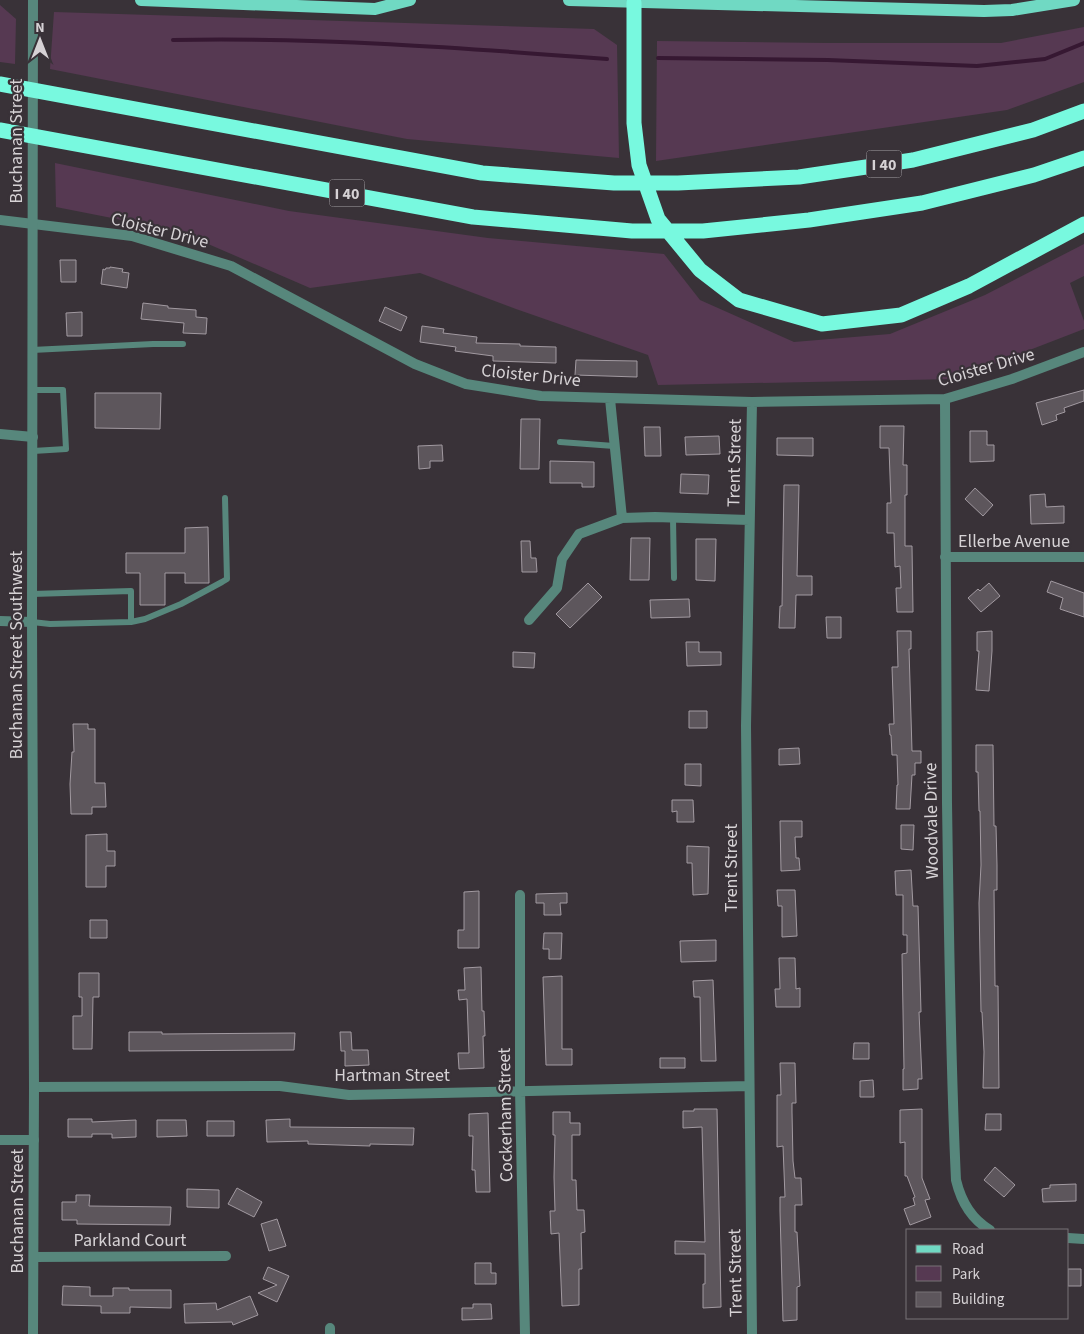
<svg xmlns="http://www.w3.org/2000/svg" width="1084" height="1334" viewBox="0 0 1084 1334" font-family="'Source Sans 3',sans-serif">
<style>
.green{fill:#563952}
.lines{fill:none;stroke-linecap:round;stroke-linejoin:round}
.stream{stroke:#361832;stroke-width:4}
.building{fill:#5d565c;stroke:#a29aa1}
.service{stroke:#57877c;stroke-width:6}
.minor{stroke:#57877c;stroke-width:10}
.tertiary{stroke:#57877c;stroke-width:10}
.primary{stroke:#70d9c3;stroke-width:12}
.motorway{stroke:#78f9df;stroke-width:15}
.labels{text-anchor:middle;stroke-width:4.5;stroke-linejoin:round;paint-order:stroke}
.shield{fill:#393238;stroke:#a7a2a6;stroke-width:1}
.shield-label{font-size:16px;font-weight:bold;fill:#d6d2d5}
.street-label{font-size:18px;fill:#d6d2d5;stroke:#393238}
</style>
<rect width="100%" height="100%" fill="#393238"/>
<path class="green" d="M0 5 16 19 15 64 0 62Z
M54 12 594 29 617 45 619 158 407 139 50 69Z
M1084 27V82L1007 110 656 161 657 41 827 43H1001Z
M55 163 289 211 488 238 664 254 700 300 794 342 890 334 985 295 1084 244V276L1070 283 1084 321V329L954 379 658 385 648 355 516 309 420 273 310 288 178 231 56 207Z"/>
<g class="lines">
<path class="stream" d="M173 40C317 37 463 48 607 59
M658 58 828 60 977 66 1045 59 1084 43"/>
</g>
<path class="building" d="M60 260H76V282H61Z
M110 267 123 269 122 272 129 273 127 288 101 284 103 269 105 270 106 268H110Z
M143 303 168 306V308L196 310V317L207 318 206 334 183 333 184 323 141 319Z
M385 307 407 317 401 331 379 321Z
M82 312V336H67L66 313Z
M422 326 444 329 443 333 477 337 476 343 520 344V346L556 347V363L493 361V356L455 351 456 347 420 342Z
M576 360 637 361V377L575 375Z
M1084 390V401L1064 408 1065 412 1056 415 1057 420 1042 425 1036 403Z
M95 393H161L160 429 95 428Z
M521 419H540L539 469H520Z
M880 426H904L903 465H907V495H905V546H912L913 612H897L896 588H901L900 566 895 567 894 533H887V503H891L889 448H880Z
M644 427H660L661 456H645Z
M970 431H987V445H994V461L970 462Z
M719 436 720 454 686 455 685 437Z
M777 438H813V456L777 455Z
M442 445 443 461H430V468L419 469 418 446Z
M550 461 594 462V487H582V483H550Z
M681 474 709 475 708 494 680 493Z
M784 485H799L797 576H812V595H796L795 628H779L780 606H782Z
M975 488 993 505 983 516 965 499Z
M1045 494 1046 507 1064 506V523L1031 524 1030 495Z
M208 527 209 583H185V573H165V605H140V573H126V553H185V528Z
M631 538H650L649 580H630Z
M696 539H716L715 581 696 580Z
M521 541H530L531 558H536L537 572H522Z
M1051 581 1084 593V617L1060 609 1063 598 1047 592Z
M588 583 602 597 570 628 556 614Z
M989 583 1000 596 981 612 968 598 978 589 980 591Z
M689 599 690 617 651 618 650 600Z
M826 617H841V638H827Z
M897 631H911V649H909L912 751H921V763H915V775H912L910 809H896L897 785H898L897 755H892L891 735H890L889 724H894L892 667H898Z
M992 631V651L989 691 976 690 979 651H977V632Z
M686 642H699V652H721V665L687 666Z
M513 652 535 653 534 668 513 667Z
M689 711H707V728H689Z
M73 724H88V729H95V783H105L106 807H92V814H71L70 784 72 752H74Z
M976 745H993L994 826H996L997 865V890H994L995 986H998L999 1088H983L984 1052 982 1012H981L979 903 981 865 980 811H979L978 772H976Z
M799 748 800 764 779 765V749Z
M685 764H701V786L685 785Z
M672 800H693L694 822H677V811L672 812Z
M780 821H802V837H795L796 858H799L800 870 781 871Z
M901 825H914L913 850 901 849Z
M107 834V851H115V866H106V887H86V835Z
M687 846 709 847 708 894 693 895 692 863H687Z
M911 870 913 906H918L921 1012H919L922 1079H918V1089L903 1090V1069H904L902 954 907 953V935H903V895H896L895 871Z
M777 890H795L797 936 782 937V906H778Z
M479 891V948H458V930H464V892Z
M567 893V903H560L561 915H544V903H536V894Z
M90 920H107V938H90Z
M544 933H562L561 959H549V949H543Z
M716 940V961L681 962 680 941Z
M779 958H795L796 989 800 988V1007H776L775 989H780Z
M481 967 482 1011H484L485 1036H483L484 1068 459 1069 458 1053H469L467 999 459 1000 458 990H465L464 968Z
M79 973H99V997H93L92 1049H73V1016H82V997H79Z
M562 976V1049H572V1065H546L543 977Z
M713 980 716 1061H701L700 997H694L693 981Z
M129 1032H162V1034L295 1033 294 1050 129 1051Z
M340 1032H351L352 1050H368L369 1065 345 1066V1051H341Z
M854 1043H869V1059H853Z
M660 1058H685V1068H660Z
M780 1063H795L796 1103H792V1112L793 1161 795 1178H801L802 1205H795V1232H797L800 1286 797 1287V1320L783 1321 780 1211V1197H785L783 1146 777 1147V1095H781Z
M873 1080 874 1097H860V1081Z
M694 1109H717L721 1307 703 1308V1284H705V1254H675V1241L705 1242 702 1127 683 1128V1111H694Z
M922 1109V1178L930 1199 925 1200 931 1217 910 1225 904 1209 915 1205 913 1198 915 1197 907 1176H905V1142L900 1143V1110Z
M553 1112H570V1123H580V1135H572V1180H576L577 1210H584L585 1232 581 1233 582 1269H579V1305L562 1306 559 1233 551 1234 550 1211H555L554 1177 555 1135H553Z
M488 1113 490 1192H476L475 1170H472L473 1136H469V1114Z
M986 1114H1001V1130H985Z
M68 1119H92V1122L136 1120V1137L112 1138V1134H92V1137H68Z
M290 1119V1127L414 1128 413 1145 370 1144V1146L308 1144V1141L267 1142 266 1120Z
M157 1120H186L187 1136 157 1137Z
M207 1121H234V1136H207Z
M995 1167 1015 1185 1004 1197 984 1180Z
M1076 1184V1201L1043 1202 1042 1189 1050 1188V1185Z
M237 1188 262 1202 254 1217 228 1204Z
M187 1189 219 1190V1208L187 1207Z
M76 1195H90L89 1206 171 1207 170 1225 77 1224V1220H62V1202H76Z
M277 1219 286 1246 269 1251 261 1224Z
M475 1263H491V1273H496V1284H475Z
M268 1267 289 1276 277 1302 258 1293 277 1285 263 1279Z
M1068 1269H1081V1286H1068Z
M63 1286 90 1287V1296H113V1288H129V1290H171V1308L130 1307V1313H101V1306L62 1305Z
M250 1296 258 1315 233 1325 232 1322 185 1323 184 1304 216 1303 217 1310Z
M473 1304H491L492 1319 462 1320V1308H473Z"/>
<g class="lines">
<path class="service" d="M32 350 153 344H183
M33 390H63L66 449 33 451
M560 442 614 446
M673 518 674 578
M32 594 131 591V622
M32 622 50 624 131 622 145 619 181 604 222 582 227 579 225 498"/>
<path class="minor" d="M0 220 132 236 231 266 415 364 466 384 541 396 752 402 945 399 1012 379 1084 352
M610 399 622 518
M945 399C945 533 946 668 947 803 949 929 950 1054 956 1180 961 1201 971 1219 990 1230
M752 402 746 726 752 1334
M0 434 33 437
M945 557H1084
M529 620 557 588 562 559 579 534 622 518 655 517 749 520
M0 621 32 622
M520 895V1090L525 1334
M34 1087 280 1086 349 1095 749 1086
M0 1140H34
M1068 1238 1084 1239
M34 1257 226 1256
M330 1334V1328"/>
<path class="tertiary" d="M33 0 32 622 34 1087 33 1334"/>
<path class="primary" d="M141 0 375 9 410 0
M569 0 984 11 1012 10 1074 0"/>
<path class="motorway" d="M634 3V123L639 165 658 219 700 270 739 300 822 324 901 315 969 286 1084 224
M0 84 482 173 614 183H678L799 177 913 160 1033 130 1084 111
M0 130 473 217 632 231H703L809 220 922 203 1034 175 1084 158"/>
</g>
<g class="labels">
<g class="shield">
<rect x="866.5" y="150.5" width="35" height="27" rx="4"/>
<rect x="329.5" y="179.5" width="35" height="27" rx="4"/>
</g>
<g class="shield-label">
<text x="884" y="170">I 40</text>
<text x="347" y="199">I 40</text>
</g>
<g class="street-label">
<text transform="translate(16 141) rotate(-90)" y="6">Buchanan Street</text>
<text transform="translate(160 230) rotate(14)" y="6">Cloister Drive</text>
<text transform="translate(986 367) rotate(-16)" y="6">Cloister Drive</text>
<text transform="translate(531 375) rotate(6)" y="6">Cloister Drive</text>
<text transform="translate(734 463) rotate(-89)" y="6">Trent Street</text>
<text x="1014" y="547">Ellerbe Avenue</text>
<text transform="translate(16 655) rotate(-90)" y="6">Buchanan Street Southwest</text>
<text transform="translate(931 821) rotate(-91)" y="6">Woodvale Drive</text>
<text transform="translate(731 868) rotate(-90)" y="6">Trent Street</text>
<text x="392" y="1081">Hartman Street</text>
<text transform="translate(505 1115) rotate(-91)" y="6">Cockerham Street</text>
<text transform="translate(17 1211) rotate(-90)" y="6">Buchanan Street</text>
<text x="130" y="1246">Parkland Court</text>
<text transform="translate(735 1273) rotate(-91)" y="6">Trent Street</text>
</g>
</g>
<rect x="906" y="1229" width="162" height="90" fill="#393238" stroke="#787277"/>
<rect x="916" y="1245" width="25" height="8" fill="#70d9c3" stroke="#787277"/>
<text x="952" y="1254" font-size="15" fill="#d6d2d5">Road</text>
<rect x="916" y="1266" width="25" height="15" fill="#563952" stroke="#787277"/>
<text x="952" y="1279" font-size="15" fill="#d6d2d5">Park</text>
<rect x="916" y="1292" width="25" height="15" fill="#5d565c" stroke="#787277"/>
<text x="952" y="1304" font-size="15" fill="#d6d2d5">Building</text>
<g transform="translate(40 40)" stroke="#393238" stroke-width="4" paint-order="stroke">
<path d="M0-4L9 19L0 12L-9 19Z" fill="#d6d2d5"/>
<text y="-8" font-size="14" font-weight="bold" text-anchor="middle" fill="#d6d2d5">N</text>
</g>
</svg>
